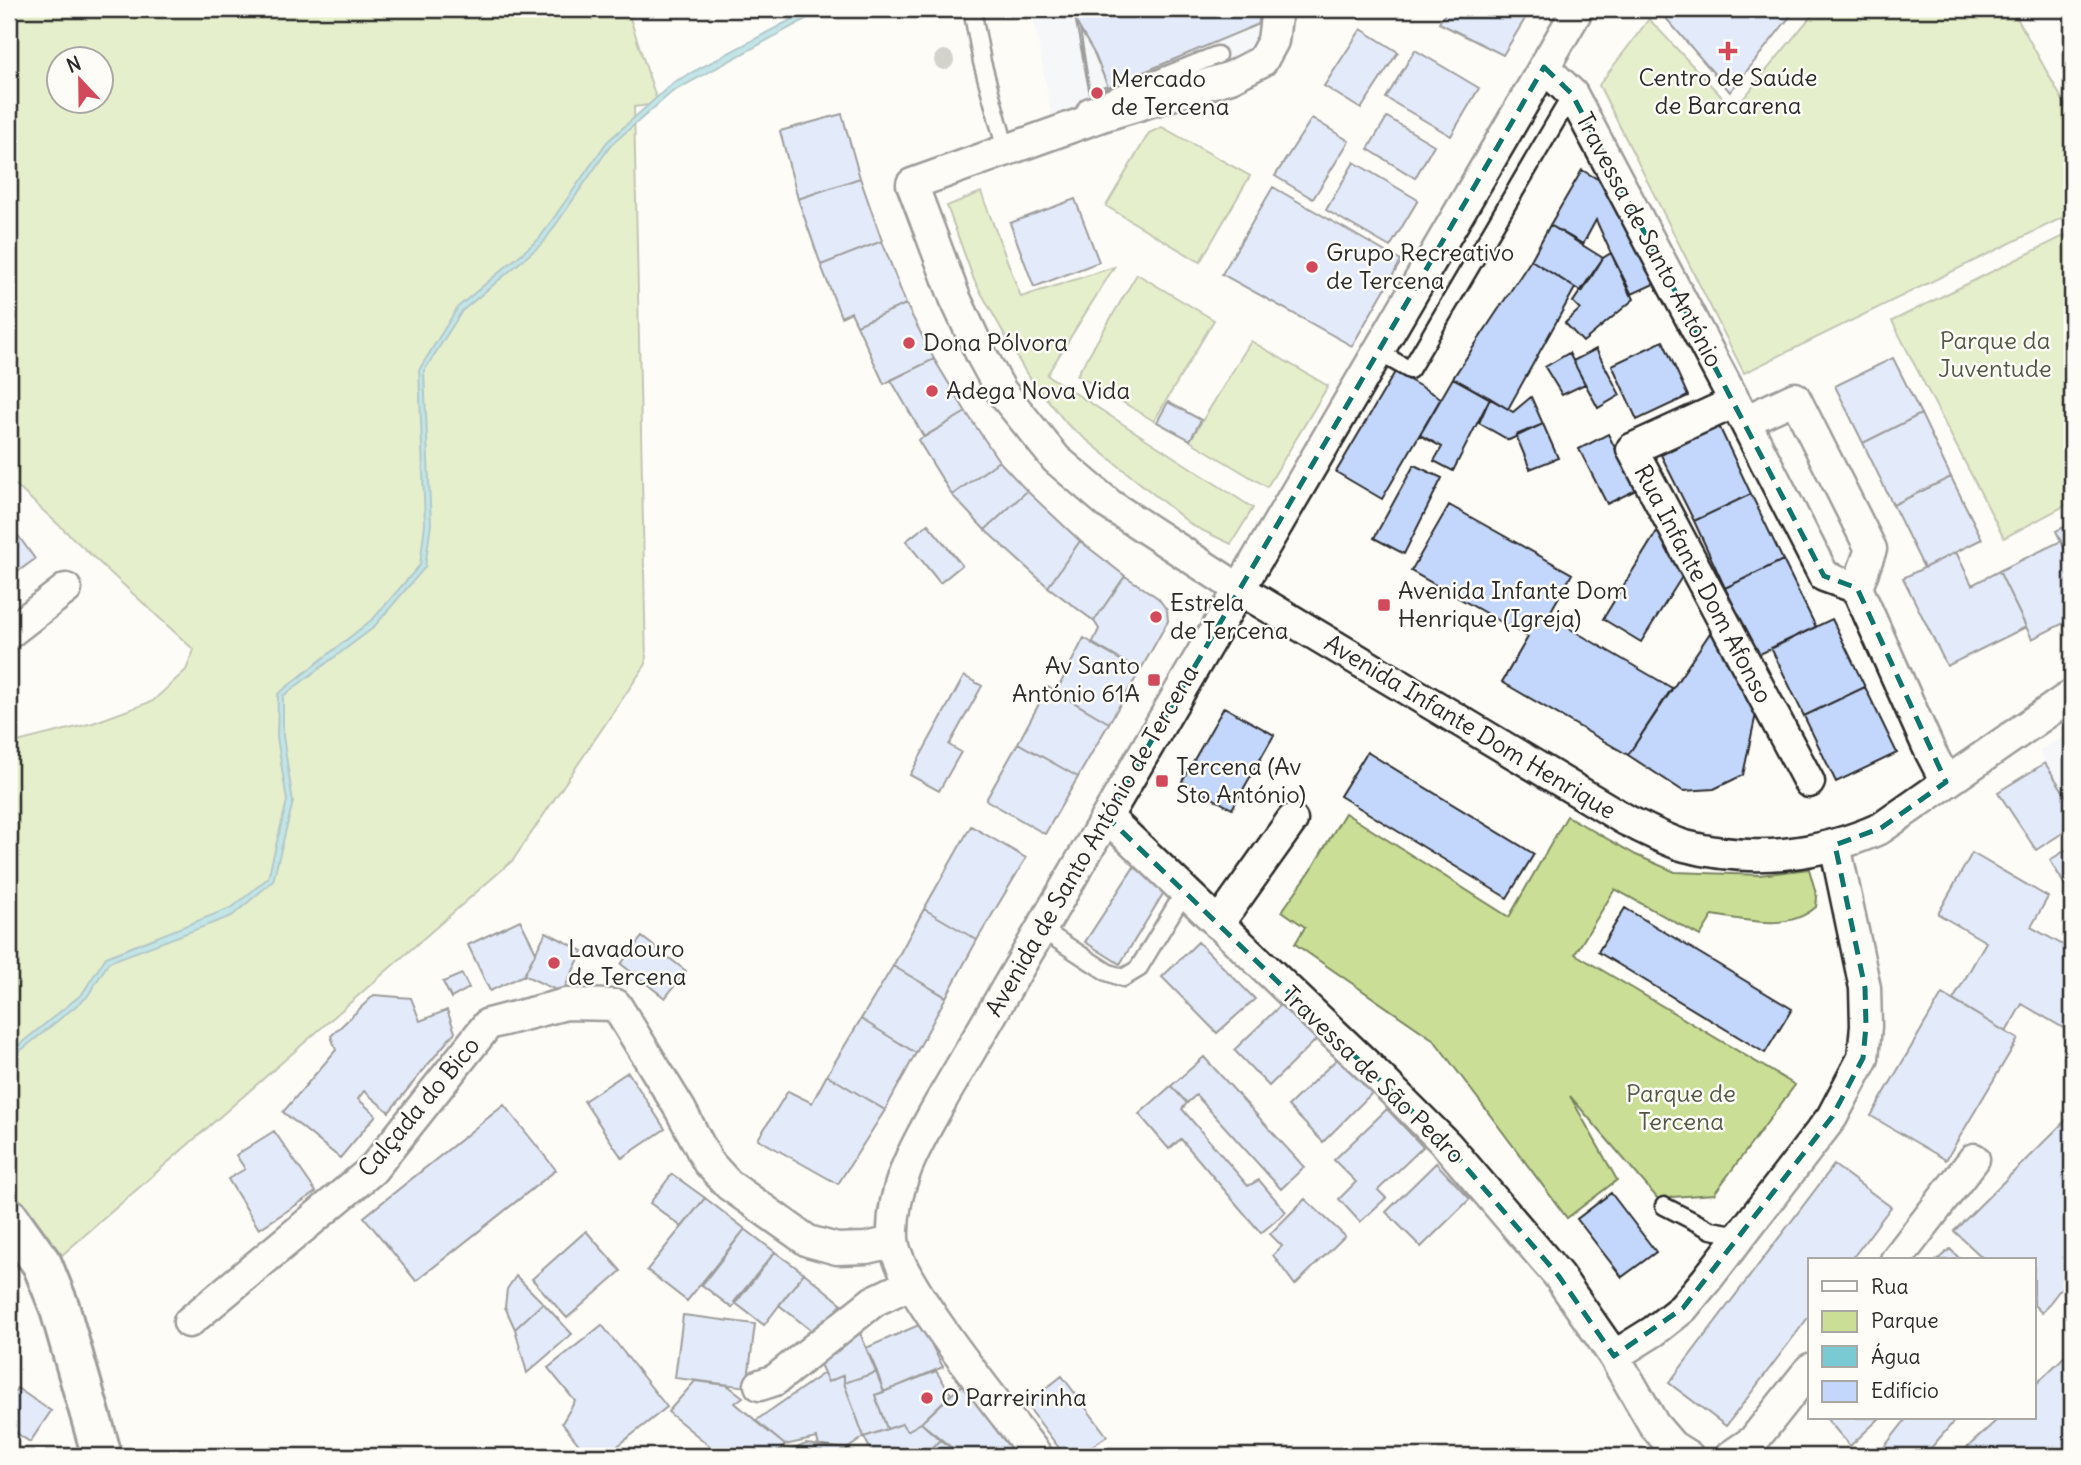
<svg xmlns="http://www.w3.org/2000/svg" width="2081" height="1465" viewBox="0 0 2081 1465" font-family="Delius,sans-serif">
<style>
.built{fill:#ecf1f8}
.green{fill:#cadf95;stroke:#7a8560;stroke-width:2;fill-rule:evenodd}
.water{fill:#7acad4;stroke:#5a8a90;stroke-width:2}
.building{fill:#c3d7fc;stroke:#2b2b2b;stroke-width:2}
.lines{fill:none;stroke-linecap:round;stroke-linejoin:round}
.lane-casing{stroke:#2b2b2b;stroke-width:21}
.street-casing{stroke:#2b2b2b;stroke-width:35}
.secondary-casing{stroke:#2b2b2b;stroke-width:44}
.lane{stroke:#fdfcf7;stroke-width:16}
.street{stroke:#fdfcf7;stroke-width:30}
.secondary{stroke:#fdfcf7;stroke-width:38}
.tree{fill:#a0a296}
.marked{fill:none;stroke:#0f766e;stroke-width:5;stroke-dasharray:14 9;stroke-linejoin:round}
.poi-dot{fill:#d1495b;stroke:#fdfcf7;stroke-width:2.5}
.labels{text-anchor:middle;stroke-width:5;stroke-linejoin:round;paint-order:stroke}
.poi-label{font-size:24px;fill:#2b2b2b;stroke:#fdfcf7;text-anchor:start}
.street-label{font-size:24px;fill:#2b2b2b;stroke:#fdfcf7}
.park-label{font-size:24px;fill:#535846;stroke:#fdfcf7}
</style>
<rect width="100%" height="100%" fill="#fdfcf7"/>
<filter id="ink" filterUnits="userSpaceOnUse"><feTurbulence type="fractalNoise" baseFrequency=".0143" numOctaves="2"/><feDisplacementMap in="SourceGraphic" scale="14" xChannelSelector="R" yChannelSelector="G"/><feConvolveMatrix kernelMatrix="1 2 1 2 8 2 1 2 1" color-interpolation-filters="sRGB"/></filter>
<g filter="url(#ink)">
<path class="built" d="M1032 9H1272L1262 36 1238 63 1053 123Z
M2072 732V805L2039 751Z"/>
<path class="green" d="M9 9H627L658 104 634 107 646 664 513 860 62 1255 9 1187V744L93 723 153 701 186 670 194 650 9 479ZM60 60H102V102H60Z
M1817 9H2012L2072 117V213L1744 373 1599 85 1649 19 1734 110Z
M1162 127 1250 176 1200 262 1106 206 1149 133Z
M981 192 1021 297 1114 267 1047 375 1253 508 1231 544 1193 526 1067 424 1026 373 974 280 947 206Z
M2072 232V502L2004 538 1892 321Z
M1137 274 1214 320 1154 421 1077 375Z
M1251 341 1328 386 1267 487 1190 441Z
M1345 813 1509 917 1567 816 1636 855 1675 872 1760 875 1809 869 1817 897 1816 907C1787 932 1747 920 1713 915L1700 936 1615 889 1575 954 1795 1085 1714 1194 1672 1197 1664 1206 1570 1096 1617 1180 1567 1218 1434 1040 1295 944 1305 927 1282 911 1311 870Z"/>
<path class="water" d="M811 9H817V13L672 92 611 145 543 243 462 311 424 371 431 524 425 567 373 628 283 696V736L293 802 273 881 232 916 109 962 87 997 9 1060V1053L82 994 106 957 233 907 268 878 287 801 277 737 278 694 374 618 420 565 425 524 419 370 458 307 539 239 607 142 674 82Z"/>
<path class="building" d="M1073 9H1180L1183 18 1201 9H1264L1266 21 1108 87 1095 55 1076 22Z
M1448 9H1531L1503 55 1439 23Z
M1658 9H1796L1730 92Z
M1076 22 1080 29 1089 86 1092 91 1107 85 1108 87 1090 95Z
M1361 29 1398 52 1361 109 1324 86Z
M1415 50 1479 88 1451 136 1386 98Z
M842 114 860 178 798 199 780 131Z
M1387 117 1434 145 1415 178 1368 149Z
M1312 118 1349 141 1313 199 1275 176Z
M1354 162 1418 200 1390 247 1326 210Z
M1582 170 1613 188 1656 283 1630 295 1596 220 1583 244 1550 225Z
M860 178 882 241 821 265 798 199Z
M1273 187 1401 261 1352 346 1222 274Z
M1075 199 1099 262 1034 287 1010 223Z
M1550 225 1603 258 1582 292 1531 260Z
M882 241 906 304 857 325 851 312 841 317 821 265Z
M1611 253 1634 299 1583 342 1565 323 1580 309 1573 302 1603 258Z
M1531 260 1575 288 1508 409 1453 378Z
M906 304 934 359 884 384 857 325Z
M1663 341 1688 396 1637 420 1612 365Z
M1596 349 1620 395 1598 408 1573 361Z
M1569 353 1585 384 1562 395 1545 367Z
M1893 358 1921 414 1863 443 1835 386Z
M934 359 966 412 924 437 891 380Z
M1395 372 1441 398 1382 499 1336 472Z
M1453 378 1490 398 1453 471 1434 461 1442 447 1420 435Z
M1531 397 1543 424 1509 440 1479 423 1490 398 1513 412Z
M1168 402 1201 420 1190 440 1157 422Z
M966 412 999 461 952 495 918 440Z
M1921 414 1951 477 1893 505 1863 443Z
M1543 424 1558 458 1530 469 1516 435Z
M1719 426 1751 494 1694 521 1661 455Z
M1608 434 1636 490 1607 504 1579 449Z
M999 461 1027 491 985 530 952 495Z
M1414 465 1442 478 1404 554 1374 538Z
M1951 477 1982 539 1924 568 1893 505Z
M1027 491 1080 541 1048 587 985 530Z
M1751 494 1783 560 1725 588 1694 521Z
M1449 505 1572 574 1548 616 1672 688 1628 755 1502 682 1528 637 1411 571Z
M9 523 35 559 9 578Z
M2072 523V564L2056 531Z
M928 524 962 565 940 583 906 541Z
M1659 528 1685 572 1641 642 1603 619Z
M1080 541 1125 576 1094 621 1048 587Z
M2061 541 2072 564V619L2032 639 1999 571Z
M1956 552 1972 585 1999 571 2026 627 1947 666 1903 578Z
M1783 560 1816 627 1758 655 1725 588Z
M1125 576 1158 598 1167 610 1168 621 1140 671 1092 644 1099 629 1094 621Z
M1832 619 1865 687 1804 716 1771 648Z
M1712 630 1757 709 1743 775 1714 789 1683 791 1628 755Z
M1084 638 1140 671 1109 723 1056 692Z
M964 676 982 686 949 745 961 752 939 791 910 775Z
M1048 687 1109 723 1078 777 1018 743Z
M1865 687 1897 753 1836 782 1804 716Z
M1224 707 1274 735 1232 809 1182 781Z
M1018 743 1078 777 1045 834 986 800Z
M1367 752 1534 854 1507 898 1340 796Z
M2045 763 2072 805V827L2036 850 1998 792Z
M971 826 1026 858 977 940 924 909Z
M2072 846V897L2050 860Z
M1972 853 2048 897 2031 927 2072 950V1033L2022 1004 2006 1032 1953 1000 1986 942 1938 914Z
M1134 867 1166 889 1120 964 1085 942Z
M1625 908 1792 1009 1765 1053 1598 952Z
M924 909 977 940 946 997 893 966Z
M520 920 536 952 524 975 490 991 468 945Z
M546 932 583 951 562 993 524 975Z
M642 937 686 971 665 998 621 964Z
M1198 942 1255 999 1217 1033 1162 977Z
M893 966 946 997 916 1053 861 1019Z
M462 974 469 988 451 998 443 982Z
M1942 994 2018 1039 1946 1160 1871 1116Z
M374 995 411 998 420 1021 447 1010 455 1032 389 1112 364 1091 358 1099 376 1115 340 1158 283 1112 336 1050 331 1036Z
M1284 1002 1319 1037 1269 1086 1234 1050Z
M861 1019 916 1053 885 1110 827 1075Z
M1204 1057 1304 1167 1281 1189 1196 1095 1187 1103 1171 1086Z
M1338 1058 1372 1093 1323 1142 1288 1106Z
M628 1072 665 1129 622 1158 584 1101Z
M827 1075 885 1110 838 1184 758 1139 788 1091 812 1103Z
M1171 1086 1187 1103 1182 1109 1248 1186 1259 1180 1286 1212 1261 1233 1181 1139 1169 1149 1139 1114Z
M504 1105 556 1170 416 1281 364 1217Z
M1387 1109 1423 1147 1378 1190 1386 1198 1360 1222 1339 1199 1356 1182 1334 1160Z
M2072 1114V1274L2042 1313 2034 1305V1260H1985L1954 1231Z
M274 1131 316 1192 259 1229 228 1179 245 1169 236 1155Z
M1436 1163 1470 1199 1421 1247 1386 1212Z
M1834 1165 1891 1207 1851 1260H1810V1315L1726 1426 1669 1383Z
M672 1174 705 1198 682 1227 650 1203Z
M1611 1193 1656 1252 1622 1277 1577 1219Z
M705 1198 745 1229 687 1301 647 1270Z
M1305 1199 1345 1236 1295 1285 1273 1255 1282 1246 1270 1234Z
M745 1229 775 1252 732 1308 702 1285Z
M586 1231 621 1271 567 1318 532 1279Z
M1950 1249 1961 1260H1937Z
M775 1252 804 1273 764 1325 734 1302Z
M804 1273 842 1304 817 1335 779 1305Z
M516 1276 543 1303 515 1329 505 1307 507 1289Z
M543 1303 572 1334 527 1373 515 1329Z
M683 1315 755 1324 747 1387 675 1378Z
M921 1324 943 1367 884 1392 866 1348Z
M602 1325 667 1407 605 1456H588L562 1423 575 1401 548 1368Z
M860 1333 877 1372 844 1383V1375L828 1382 815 1353Z
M2072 1349V1456H1958L1999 1418H2034V1386Z
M936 1371 951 1394 921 1423 907 1431 902 1424 887 1429 875 1395Z
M877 1372 884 1392 875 1395 887 1429 864 1437 844 1383Z
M824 1373 828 1382 844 1375V1383L864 1437 847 1449 819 1446 817 1438 785 1445 755 1421Z
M1062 1376 1107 1436 1078 1456H1065L1026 1404Z
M695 1381 727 1385 743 1397 735 1403 785 1445 775 1456H722L668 1412Z
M965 1382 1020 1449 1017 1456H962L921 1423Z
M17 1388 51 1411 30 1442 9 1428V1400Z
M1826 1418H1880L1850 1446Z
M1907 1418H1957L1924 1456H1877Z
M921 1423 940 1440 923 1456H874L864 1437 902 1424 907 1431Z
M940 1440 962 1456H923Z
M806 1444 847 1449V1456H785L789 1451Z"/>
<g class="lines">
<defs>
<path id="lane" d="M972 9 982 62 1006 150
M1085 111 1087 107 1217 55
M1378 352 1410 370 1572 94
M1041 929 1107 972 1123 978 1138 969 1185 891
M1664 1206 1711 1230 1741 1235"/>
<path id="street" d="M1277 9 1273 41 1262 61 1231 77 1102 116 912 184 955 298 982 356 1001 391 1056 459 1110 505 1239 589 1626 820C1645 829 1665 840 1685 846 1751 863 1819 856 1881 828L2072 695
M1544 67 1572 94 1735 402 1824 576 1857 588 1929 749 1946 782
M1735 402 1632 449 1809 782
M1745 421 1795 398 1871 549 1857 588
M9 633 66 589
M1107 817 1371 1069 1447 1145 1558 1275 1614 1356 1654 1425 1672 1446 1688 1456
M1218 924 1292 820
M1896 1260 1974 1159
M189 1322 372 1170 488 1024 566 1004 616 1005 680 1109 708 1162 729 1185 808 1241 837 1249 866 1248 893 1242
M1614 1356 1654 1331 1683 1308 1707 1279 1832 1117 1863 1058 1866 1026 1865 988 1835 845
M760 1385 775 1380 874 1301 910 1284
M1037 1456C1007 1416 894 1280 893 1238 891 1184 919 1140 945 1094L1578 9
M1731 1456 1753 1441 1810 1369"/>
<path id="secondary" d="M9 1218 42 1264 59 1306 102 1456"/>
</defs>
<use href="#lane" class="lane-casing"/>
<use href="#street" class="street-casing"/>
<use href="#secondary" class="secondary-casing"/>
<use href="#lane" class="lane"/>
<use href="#street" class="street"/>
<use href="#secondary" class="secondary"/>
</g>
<circle class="tree" cx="944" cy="60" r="10"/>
</g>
<path d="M0 0H2081V1465H0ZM1544 67 1572 94 1824 576 1857 588 1946 782 1881 828 1835 845 1865 988 1866 1026 1863 1058 1832 1117 1683 1308 1614 1356 1558 1275 1447 1145 1107 817Z" fill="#fdfcf7" fill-opacity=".55" fill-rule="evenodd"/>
<path class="marked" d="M1544 67 1572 94 1824 576 1857 588 1946 782 1881 828 1835 845 1865 988 1866 1026 1863 1058 1832 1117 1683 1308 1614 1356 1558 1275 1447 1145 1107 817Z"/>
<g class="poi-dot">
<path d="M1724.5 40.5h7v7h7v7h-7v7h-7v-7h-7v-7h7z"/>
<circle cx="1097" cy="93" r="7"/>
<circle cx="1312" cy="267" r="7"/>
<circle cx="909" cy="343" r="7"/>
<circle cx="932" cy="391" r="7"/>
<rect x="1377" y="598" width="14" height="14" rx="3.5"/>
<circle cx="1156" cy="617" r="7"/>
<rect x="1147" y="673" width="14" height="14" rx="3.5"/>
<rect x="1155" y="774" width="14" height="14" rx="3.5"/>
<circle cx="554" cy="963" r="7"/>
<circle cx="927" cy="1398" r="7"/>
</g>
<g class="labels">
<g class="poi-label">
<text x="1728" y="86" text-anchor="middle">Centro de Saúde<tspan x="1728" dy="28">de Barcarena</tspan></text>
<text x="1111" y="87">Mercado<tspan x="1111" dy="28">de Tercena</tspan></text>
<text x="1326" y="261">Grupo Recreativo<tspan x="1326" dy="28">de Tercena</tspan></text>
<text x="923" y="351">Dona Pólvora</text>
<text x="946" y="399">Adega Nova Vida</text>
<text x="1398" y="599">Avenida Infante Dom<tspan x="1398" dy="28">Henrique (Igreja)</tspan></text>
<text x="1170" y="611">Estrela<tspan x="1170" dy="28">de Tercena</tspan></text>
<text x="1140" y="674" text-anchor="end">Av Santo<tspan x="1140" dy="28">António 61A</tspan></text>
<text x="1176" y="775">Tercena (Av<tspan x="1176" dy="28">Sto António)</tspan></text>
<text x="568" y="957">Lavadouro<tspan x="568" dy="28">de Tercena</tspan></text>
<text x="941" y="1406">O Parreirinha</text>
</g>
<g class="street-label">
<text transform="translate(1649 240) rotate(62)" y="8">Travessa de Santo António</text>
<text transform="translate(1703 584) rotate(62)" y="8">Rua Infante Dom Afonso</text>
<text transform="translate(1470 727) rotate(31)" y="8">Avenida Infante Dom Henrique</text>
<text transform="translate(1092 841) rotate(-60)" y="8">Avenida de Santo António de Tercena</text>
<text transform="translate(1373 1075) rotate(44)" y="8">Travessa de São Pedro</text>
<text transform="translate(419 1107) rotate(-50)" y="8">Calçada do Bico</text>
</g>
<g class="park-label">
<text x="1995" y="349">Parque da<tspan x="1995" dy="28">Juventude</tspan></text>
<text x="1681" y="1102">Parque de<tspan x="1681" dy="28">Tercena</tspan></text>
</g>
</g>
<rect width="2081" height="1465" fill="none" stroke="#fdfcf7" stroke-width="35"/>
<rect x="18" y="18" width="2046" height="1430" fill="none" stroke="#2b2b2b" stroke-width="2.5" filter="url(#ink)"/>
<rect x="1808" y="1258" width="228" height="161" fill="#fdfcf7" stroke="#a9a8a5" stroke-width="2"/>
<rect x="1822" y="1281" width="35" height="10" fill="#fdfcf7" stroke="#a9a8a5" stroke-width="2"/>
<text x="1871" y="1294" font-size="21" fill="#2b2b2b">Rua</text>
<rect x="1822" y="1311" width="35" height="21" fill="#cadf95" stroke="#a9a8a5" stroke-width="2"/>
<text x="1871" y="1328" font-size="21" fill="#2b2b2b">Parque</text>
<rect x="1822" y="1346" width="35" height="21" fill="#7acad4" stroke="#a9a8a5" stroke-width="2"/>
<text x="1871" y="1364" font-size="21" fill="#2b2b2b">Água</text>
<rect x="1822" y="1381" width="35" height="21" fill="#c3d7fc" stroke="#a9a8a5" stroke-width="2"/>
<text x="1871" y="1398" font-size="21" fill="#2b2b2b">Edifício</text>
<g transform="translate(80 80) rotate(338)"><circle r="33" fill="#fdfcf7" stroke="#a9a8a5" stroke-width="2"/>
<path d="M0-5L12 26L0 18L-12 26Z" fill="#d1495b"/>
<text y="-10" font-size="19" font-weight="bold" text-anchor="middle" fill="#2b2b2b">N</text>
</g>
</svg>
